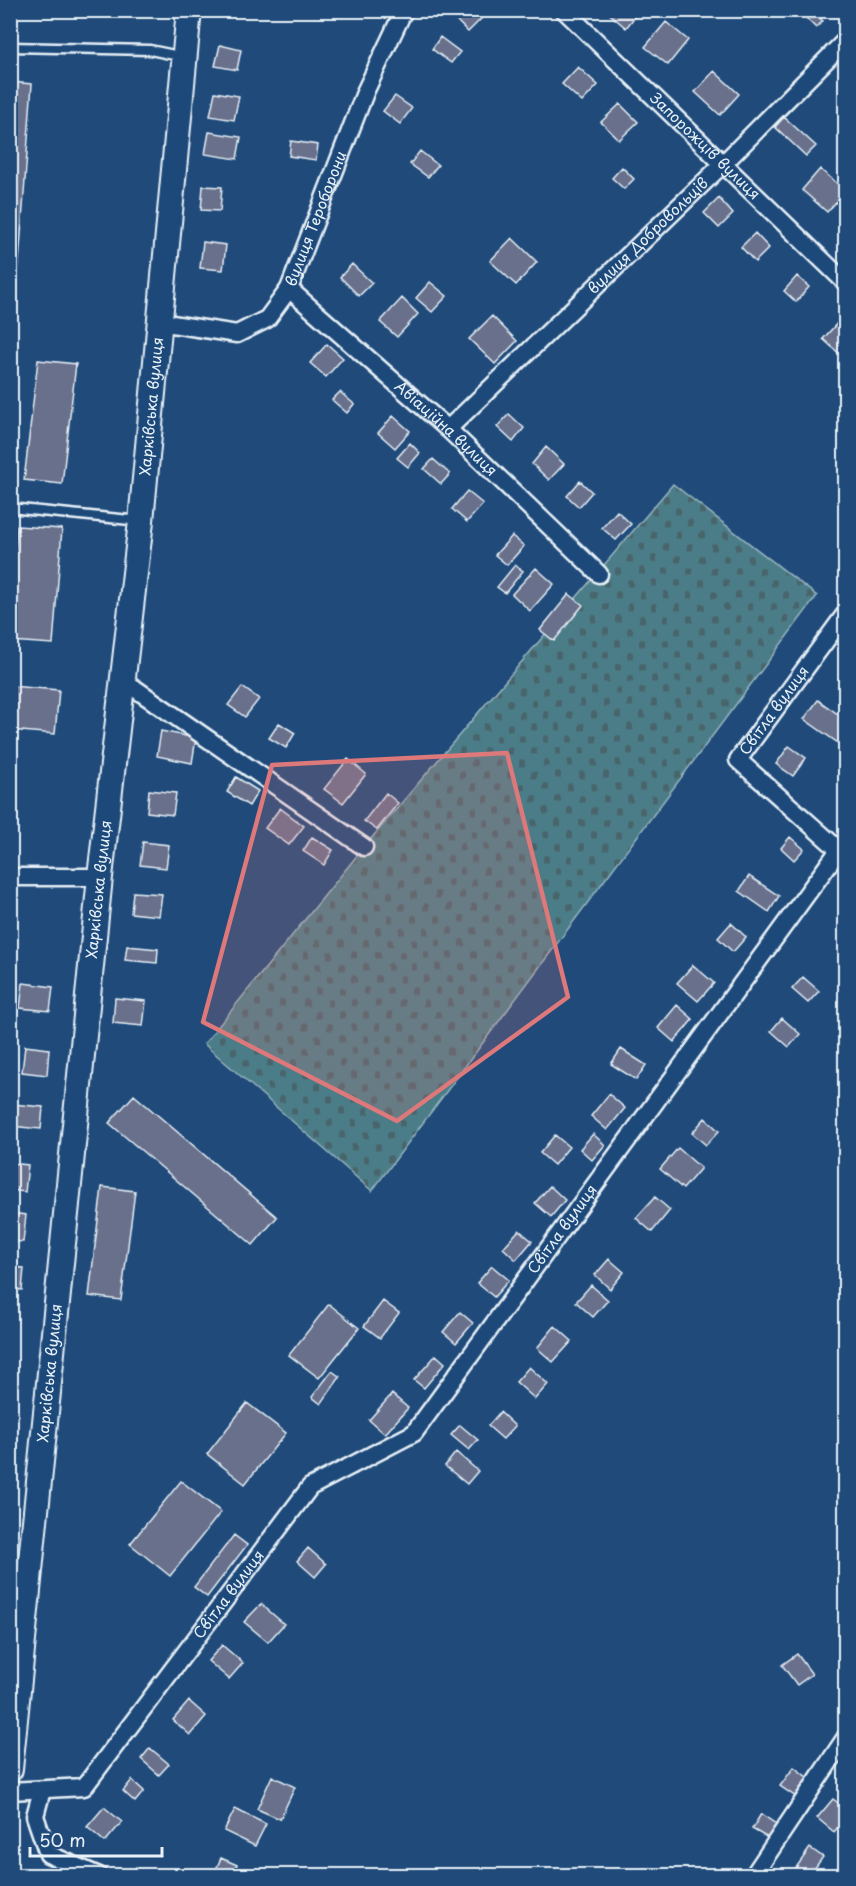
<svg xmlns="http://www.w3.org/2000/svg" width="856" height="1886" viewBox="0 0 856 1886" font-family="'Playpen Sans',sans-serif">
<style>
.cemetery{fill:url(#cemetery-stones);stroke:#9ab7c0;stroke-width:1.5}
.building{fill:#69708b;stroke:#e8f1f8;stroke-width:1.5}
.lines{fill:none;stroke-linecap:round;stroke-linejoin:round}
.lane-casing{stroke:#e8f1f8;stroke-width:13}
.street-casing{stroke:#e8f1f8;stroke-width:21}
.secondary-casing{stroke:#e8f1f8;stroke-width:28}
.lane{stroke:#1f4a7a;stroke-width:8}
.street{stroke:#1f4a7a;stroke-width:16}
.secondary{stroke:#1f4a7a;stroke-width:24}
.marked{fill:#dd787b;fill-opacity:0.2;stroke:#dd787b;stroke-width:4.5;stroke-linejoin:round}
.labels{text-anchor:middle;stroke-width:5;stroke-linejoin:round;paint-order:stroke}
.street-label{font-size:15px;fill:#e8f1f8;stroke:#1f4a7a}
</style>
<defs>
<pattern id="cemetery-stones" width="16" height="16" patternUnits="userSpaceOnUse" patternTransform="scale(1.5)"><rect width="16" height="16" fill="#4c7d88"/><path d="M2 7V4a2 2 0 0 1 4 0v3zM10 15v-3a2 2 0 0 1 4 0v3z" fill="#49656c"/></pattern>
</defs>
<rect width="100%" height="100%" fill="#1f4a7a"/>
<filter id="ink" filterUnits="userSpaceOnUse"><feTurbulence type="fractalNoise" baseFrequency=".0167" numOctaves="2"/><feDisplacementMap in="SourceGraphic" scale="12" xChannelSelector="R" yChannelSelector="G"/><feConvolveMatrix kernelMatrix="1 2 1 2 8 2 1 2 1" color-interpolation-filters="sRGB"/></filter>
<g filter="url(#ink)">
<path class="cemetery" d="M673 484 817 596 372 1191 204 1044 364 847Z"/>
<path class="building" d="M453 10H490L468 32 450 14Z
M605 10H640L626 28Z
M798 10H820L816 15 823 21 816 28Z
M666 22 688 40 668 65 645 47Z
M440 37 460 52 451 63 432 49Z
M220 45 241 50 237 70 215 66Z
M578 67 598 85 582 102 562 84Z
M714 71 739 94 720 115 695 92Z
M10 82 32 84 15 317H10Z
M215 92 239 96 234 120 210 116Z
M395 96 412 108 400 124 383 111Z
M620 104 638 122 619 140 601 122Z
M784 117 816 146 806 156 775 127Z
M209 132 241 137 237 159 205 154Z
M291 141 318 145 316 160 289 156Z
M420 151 438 165 428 177 410 164Z
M622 167 634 179 624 189 612 178Z
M820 169 846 191 827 212 802 190Z
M203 186 222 187 220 211 201 210Z
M719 198 733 214 719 228 704 213Z
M846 216V229L839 223Z
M755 233 769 248 755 262 741 247Z
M512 238 537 262 516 285 490 261Z
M203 242 226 245 223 270 200 268Z
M352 264 372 283 359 296 340 277Z
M797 276 809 287 796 302 784 291Z
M430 282 447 296 432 312 416 298Z
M402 298 418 314 397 337 380 322Z
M492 316 517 341 495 364 469 339Z
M840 320 846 325V354L843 357 823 339Z
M327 344 343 358 326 377 310 363Z
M38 360 76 364 62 484 24 480Z
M340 392 354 404 347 413 332 400Z
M509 414 524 428 513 442 497 427Z
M393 416 410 431 395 448 378 433Z
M410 443 420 453 408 467 397 458Z
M546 447 564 464 549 480 532 464Z
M433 459 450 474 441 484 424 469Z
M580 481 592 492 579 507 567 496Z
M467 491 483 504 467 522 452 509Z
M617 511 631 524 616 540 602 528Z
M17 526 62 529 53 644 10 641V615Z
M512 536 524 546 507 565 495 555Z
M515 565 523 571 505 593 497 587Z
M536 568 554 584 530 611 512 594Z
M569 594 583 605 554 641 540 630Z
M10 686 59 690 55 734 10 730Z
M242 687 259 699 245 717 228 705Z
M818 700 846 720V739L841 745 804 719Z
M279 723 295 733 286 748 269 738Z
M161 731 196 738 192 763 157 756Z
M789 746 806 758 793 776 776 764Z
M348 759 366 774 343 803 324 789Z
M236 777 258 791 249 806 227 792Z
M149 790 176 793 173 815 147 812Z
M386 793 398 803 377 830 364 821Z
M280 808 304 826 289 845 265 828Z
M312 837 333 850 324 865 303 851Z
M790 837 804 849 794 860 781 848Z
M143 842 169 845 166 868 140 865Z
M749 876 779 896 769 912 739 891Z
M133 892 162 894 159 916 131 913Z
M731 923 746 937 733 952 718 938Z
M127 946 158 949 157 963 125 960Z
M693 965 714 983 698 1001 677 983Z
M803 977 819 991 808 1003 792 989Z
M23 983 53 987 50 1011 20 1008Z
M115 998 146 1001 143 1026 113 1023Z
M677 1005 693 1019 674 1042 658 1028Z
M782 1018 800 1034 789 1047 771 1031Z
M25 1046 49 1049 47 1075 22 1072Z
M621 1049 646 1065 636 1080 611 1064Z
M609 1094 625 1108 607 1130 591 1116Z
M134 1095 277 1217 253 1245 109 1123Z
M12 1104 43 1107 41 1129 10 1126Z
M705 1118 719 1131 706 1145 692 1133Z
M593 1134 605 1145 592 1160 580 1149Z
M555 1135 569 1147 554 1165 540 1153Z
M678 1148 701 1168 683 1189 660 1169Z
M11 1163 28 1165 25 1192 10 1190Z
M550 1186 565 1200 551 1217 535 1203Z
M102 1187 135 1191 121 1300 89 1296Z
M655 1197 670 1210 652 1232 636 1218Z
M11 1213 26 1215 23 1242 10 1241Z
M519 1230 532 1241 516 1260 503 1248Z
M609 1259 624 1272 610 1289 595 1275Z
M492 1266 509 1280 494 1297 477 1283Z
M10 1267 24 1268 22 1290 10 1289Z
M591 1285 608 1300 593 1317 576 1302Z
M383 1301 399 1313 380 1338 364 1326Z
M329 1304 359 1328 319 1378 289 1355Z
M460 1312 473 1323 456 1343 443 1332Z
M555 1326 572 1341 553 1362 537 1348Z
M436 1355 445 1363 424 1388 414 1380Z
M529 1367 548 1384 535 1399 516 1382Z
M332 1371 340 1377 321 1404 312 1397Z
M392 1394 408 1408 385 1434 369 1420Z
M247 1403 286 1433 245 1484 207 1454Z
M500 1412 515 1426 503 1439 488 1426Z
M460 1425 478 1440 469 1450 451 1435Z
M456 1452 478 1471 467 1484 445 1466Z
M181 1481 221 1512 170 1576 130 1544Z
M234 1535 247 1545 207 1597 194 1587Z
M308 1548 326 1564 315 1577 297 1561Z
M261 1604 284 1624 268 1642 244 1622Z
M222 1645 243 1663 229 1679 208 1661Z
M797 1654 812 1674 797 1685 782 1665Z
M189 1701 206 1716 190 1735 173 1720Z
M150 1748 169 1764 159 1775 141 1759Z
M794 1767 812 1781 799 1799 780 1786Z
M272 1776 295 1787 280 1819 257 1809Z
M132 1780 144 1791 135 1802 123 1791Z
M833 1799 846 1809V1817L834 1832 817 1818Z
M104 1807 122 1822 105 1842 87 1827Z
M235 1809 266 1824 255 1846 224 1831Z
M761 1814 776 1824 768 1838 752 1829Z
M810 1848 823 1857 809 1876H804L795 1869Z
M221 1858 237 1865 232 1876H213Z
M644 1868 656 1876H639Z"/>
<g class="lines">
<defs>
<path id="lane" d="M10 47 150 50 184 57
M10 508 140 521"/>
<g id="street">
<path id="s1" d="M564 10 846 283"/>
<path id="s2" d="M289 289 448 429 599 574"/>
<path id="s3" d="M159 322 237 334 267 319 289 289 366 90 404 10"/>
<path id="s4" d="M448 429 723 164 846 40"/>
<path d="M124 681 364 847"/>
<path d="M10 877H100"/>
<path d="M42 1790 35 1816 48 1854 99 1876"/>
<path id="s5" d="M10 1791 84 1787 310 1487 414 1433 839 850 738 760 846 613"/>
<path d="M753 1876 846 1737"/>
</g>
<g id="secondary">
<path id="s6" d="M10 1769 100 877 141 521 189 10"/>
</g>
</defs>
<use href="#lane" class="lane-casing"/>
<use href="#street" class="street-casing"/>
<use href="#secondary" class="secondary-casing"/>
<use href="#lane" class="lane"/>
<use href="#street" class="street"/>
<use href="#secondary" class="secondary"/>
</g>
</g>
<path class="marked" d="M507 753 568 997 397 1121 203 1022 272 765Z"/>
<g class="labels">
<g class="street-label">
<text dy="5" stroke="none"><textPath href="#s1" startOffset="196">Запорожців вулиця</textPath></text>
<text dy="5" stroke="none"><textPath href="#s3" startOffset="225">вулиця Тероборони</textPath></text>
<text dy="5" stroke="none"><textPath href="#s4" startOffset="278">вулиця Добровольців</textPath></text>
<text dy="5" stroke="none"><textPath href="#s6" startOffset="1370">Харківська вулиця</textPath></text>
<text dy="5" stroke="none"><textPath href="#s2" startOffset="210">Авіаційна вулиця</textPath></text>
<text dy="5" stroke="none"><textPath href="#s5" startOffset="1485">Світла вулиця</textPath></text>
<text dy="5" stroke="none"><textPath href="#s6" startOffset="884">Харківська вулиця</textPath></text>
<text dy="5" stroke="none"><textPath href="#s5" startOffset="819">Світла вулиця</textPath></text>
<text dy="5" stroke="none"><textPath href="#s6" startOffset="398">Харківська вулиця</textPath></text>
<text dy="5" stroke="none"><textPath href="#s5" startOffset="315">Світла вулиця</textPath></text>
</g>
</g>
<rect width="856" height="1886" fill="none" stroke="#1f4a7a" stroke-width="36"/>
<rect x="18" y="18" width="820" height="1850" fill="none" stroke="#e8f1f8" stroke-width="2" filter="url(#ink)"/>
<path d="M30 1847v9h132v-9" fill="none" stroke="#e8f1f8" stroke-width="3"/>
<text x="39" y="1847" font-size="18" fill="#e8f1f8" stroke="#1f4a7a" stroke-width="4.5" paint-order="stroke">50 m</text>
</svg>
